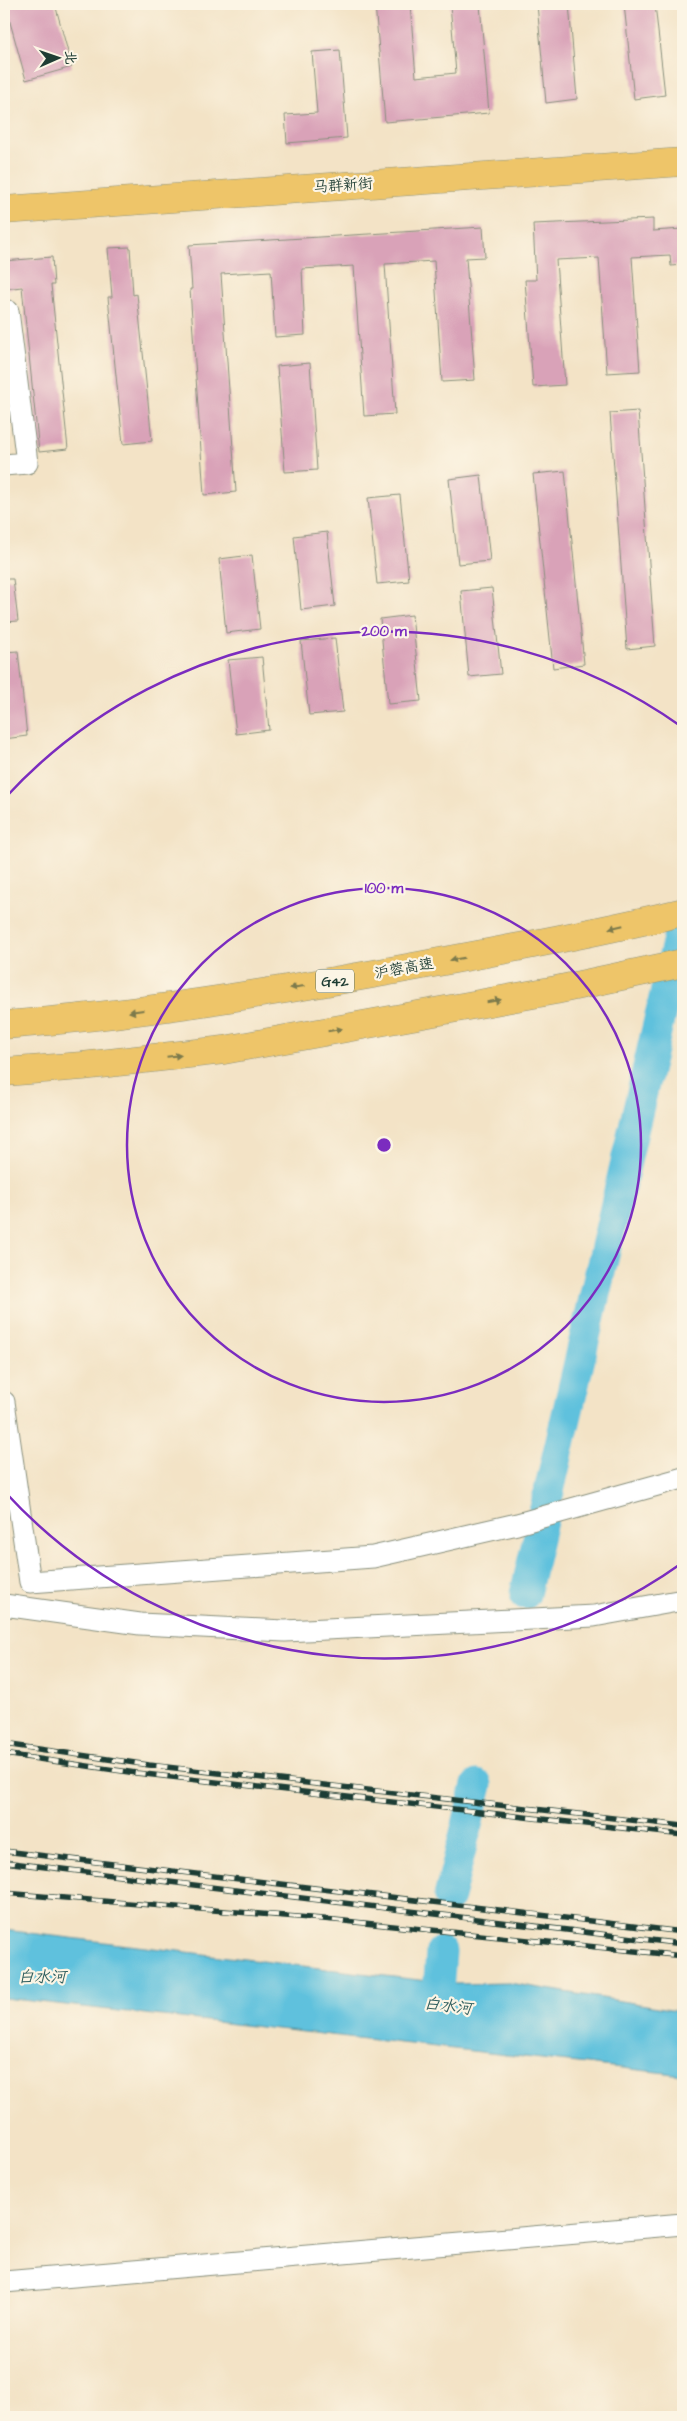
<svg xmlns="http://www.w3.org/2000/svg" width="687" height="2421" viewBox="0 0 687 2421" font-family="'Architects Daughter','LXGW WenKai TC',sans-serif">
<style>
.water{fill:#5ec1dd;stroke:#3e7f88}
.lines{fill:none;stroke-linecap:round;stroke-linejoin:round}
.river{stroke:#5ec1dd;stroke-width:31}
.building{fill:#d9a2b8}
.minor-casing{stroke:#89907d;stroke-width:23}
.major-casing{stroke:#89907d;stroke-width:29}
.highway-casing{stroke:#89907d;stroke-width:29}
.minor{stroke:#fff;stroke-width:21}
.major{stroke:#eec569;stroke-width:28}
.highway{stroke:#eec569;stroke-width:28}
.rail-casing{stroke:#1f3d34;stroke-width:5.5}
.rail{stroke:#fcf5e5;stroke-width:4;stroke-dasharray:11;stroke-linecap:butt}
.oneway{fill:#7c7a4c}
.ring{fill:none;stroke:#7b2cbf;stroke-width:2.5}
.labels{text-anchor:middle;stroke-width:4.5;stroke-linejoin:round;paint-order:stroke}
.shield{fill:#fcf5e5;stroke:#617469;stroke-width:1}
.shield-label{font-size:14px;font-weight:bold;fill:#1f3d34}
.street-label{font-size:15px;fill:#1f3d34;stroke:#fcf5e5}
.water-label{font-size:16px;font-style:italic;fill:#2f5e5e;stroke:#fcf5e5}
.centre{fill:#7b2cbf;stroke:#fcf5e5;stroke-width:2.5}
.ring-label{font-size:15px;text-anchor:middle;font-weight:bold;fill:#7b2cbf;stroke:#fcf5e5;stroke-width:4.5;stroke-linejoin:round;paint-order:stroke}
</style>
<rect width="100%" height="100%" fill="#fcf5e5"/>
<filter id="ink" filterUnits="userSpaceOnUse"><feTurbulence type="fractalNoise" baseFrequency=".02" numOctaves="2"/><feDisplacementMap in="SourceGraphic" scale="10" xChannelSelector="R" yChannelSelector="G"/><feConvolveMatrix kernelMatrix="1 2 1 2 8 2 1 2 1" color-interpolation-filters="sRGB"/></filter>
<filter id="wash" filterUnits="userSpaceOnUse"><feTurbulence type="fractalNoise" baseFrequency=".0096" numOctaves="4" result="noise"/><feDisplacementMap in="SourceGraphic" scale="20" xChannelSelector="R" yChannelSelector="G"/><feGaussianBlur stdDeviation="1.12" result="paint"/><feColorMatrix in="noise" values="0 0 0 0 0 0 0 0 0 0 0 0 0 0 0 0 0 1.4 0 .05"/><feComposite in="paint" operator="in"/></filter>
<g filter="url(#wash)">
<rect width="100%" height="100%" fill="#f3e3c6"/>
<path class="water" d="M4 1930 452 1984 509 1983 683 2011V2075L4 1998Z"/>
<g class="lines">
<path class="river" d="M525 1594 683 917
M449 1897 477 1785
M437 2005 441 1952"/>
</g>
<g id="blocks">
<path class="building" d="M5 4H55L72 67 26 80Z
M375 4H410L416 77 456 73 450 4H480L489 113 385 122Z
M537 4H569L577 99 546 103Z
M624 4H655L665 95 634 99Z
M340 50 347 138 287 143 285 115 317 113 312 52Z
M653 219V231L683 229V265L671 266 670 255 632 257 640 371 607 373 599 258 556 260 565 385 533 387 525 280H536L533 224Z
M483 227 485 257 466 258 475 380 442 382 434 261 385 264 395 414 364 416 354 266 302 269 305 335 275 337 271 271 221 274 236 492 204 495 190 289H192L189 245Z
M130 247 133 295 137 294 152 441 123 444 108 297H112L108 248Z
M52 257 54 285H51L68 449 39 452 22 287 4 289V261Z
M310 363 317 470 285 472 277 366Z
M638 411 655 646 627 649 610 413Z
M565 471 584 664 553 668 533 474Z
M481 475 490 561 458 564 449 479Z
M400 495 409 581 377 584 368 498Z
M327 532 335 606 301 610 294 536Z
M252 555 260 629 226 633 219 559Z
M4 579H13L18 621 4 622Z
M492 588 501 674 469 677 461 591Z
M412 615 421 701 388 704 380 619Z
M335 638 343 712 309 715 301 641Z
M18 651 27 736 4 739V652Z
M262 657 269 730 236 734 228 660Z"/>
</g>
</g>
<g filter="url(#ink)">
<use href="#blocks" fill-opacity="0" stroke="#89907d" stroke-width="1"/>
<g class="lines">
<defs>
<path id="minor" d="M4 465 27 463 8 311
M4 1402 30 1582 373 1557 517 1524 683 1478
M4 1605 140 1624 285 1631 594 1616 683 1600
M4 2282 683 2224"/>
<path id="major" d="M4 210 683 162"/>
<path id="highway" d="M4 1025C133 1015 262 994 390 971 488 953 586 935 683 912
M4 1072 82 1066 224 1050 556 990 683 963"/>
</defs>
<use href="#minor" class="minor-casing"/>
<use href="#major" class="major-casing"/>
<use href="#highway" class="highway-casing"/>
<use href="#minor" class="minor"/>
<use href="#major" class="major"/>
<use href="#highway" class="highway"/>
<defs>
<path id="rail" d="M4 1744 149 1765 683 1826
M4 1754 136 1773 683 1835
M4 1851 683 1932
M4 1862 683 1944
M4 1893 335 1920 683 1956"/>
</defs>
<use href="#rail" class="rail-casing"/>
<use href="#rail" class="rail"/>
</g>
<defs><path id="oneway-solid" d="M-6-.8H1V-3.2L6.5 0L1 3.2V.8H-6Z" transform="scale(1.25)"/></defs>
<g class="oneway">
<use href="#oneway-solid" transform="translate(616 927) rotate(167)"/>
<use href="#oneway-solid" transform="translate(457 959) rotate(170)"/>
<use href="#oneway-solid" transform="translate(297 987) rotate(172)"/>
<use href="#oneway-solid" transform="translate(494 1001) rotate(-10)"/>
<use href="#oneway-solid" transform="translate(136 1011) rotate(172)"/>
<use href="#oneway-solid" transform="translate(335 1030) rotate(-10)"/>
<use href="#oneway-solid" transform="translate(174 1056) rotate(-6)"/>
</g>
</g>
<g class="ring">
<circle cx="384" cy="1145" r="257"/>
<path d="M682 1563A514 514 0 0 1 5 1492M5 798A514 514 0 0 1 682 727"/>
</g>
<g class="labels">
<rect class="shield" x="316" y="969.5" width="38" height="23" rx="4"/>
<g class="shield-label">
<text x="335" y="986">G42</text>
</g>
<g class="street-label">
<text transform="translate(343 185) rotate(-4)" y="5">马群新街</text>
<text transform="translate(404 968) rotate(-10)" y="5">沪蓉高速</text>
</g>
<g class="water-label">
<text x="42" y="1982">白水河</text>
<text transform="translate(448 2005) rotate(7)" y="6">白水河</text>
</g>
</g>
<circle cx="384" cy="1145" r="8" class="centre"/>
<g class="ring-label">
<text x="384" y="636">200 m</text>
<text x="384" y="893">100 m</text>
</g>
<rect width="687" height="2421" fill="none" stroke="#fcf5e5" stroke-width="20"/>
<g transform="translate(58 58) rotate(88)" stroke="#fcf5e5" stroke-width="4" paint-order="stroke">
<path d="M0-4L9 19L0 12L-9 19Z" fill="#1f3d34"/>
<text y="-8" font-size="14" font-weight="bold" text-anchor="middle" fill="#1f3d34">北</text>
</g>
</svg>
